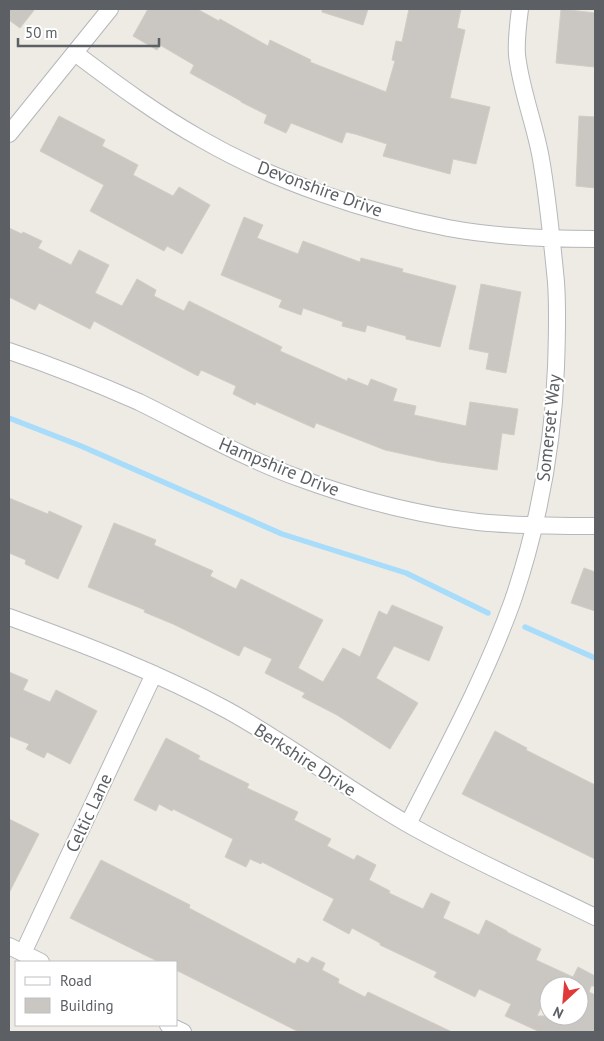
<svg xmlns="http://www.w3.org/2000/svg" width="604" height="1041" viewBox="0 0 604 1041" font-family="'PT Sans',sans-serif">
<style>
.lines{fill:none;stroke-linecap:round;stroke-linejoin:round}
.stream{stroke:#a8dcfb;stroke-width:5.5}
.building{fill:#cac6c2;stroke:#d2cdc3;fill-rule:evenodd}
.street-casing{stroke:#b5b7bb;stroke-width:18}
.street{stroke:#fff;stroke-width:16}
.labels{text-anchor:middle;stroke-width:4;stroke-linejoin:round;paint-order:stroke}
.street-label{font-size:18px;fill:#5c6064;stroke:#fff}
</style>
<rect width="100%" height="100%" fill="#eeebe4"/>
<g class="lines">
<path class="stream" d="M9 418 81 446 282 534 406 573 488 613
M525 627 595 658"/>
</g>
<path class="building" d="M9 9H35L20 28 9 20Z
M148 9H197L219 21 220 19 268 46 270 40 311 60 310 62 386 92 395 61 392 60 396 41 402 42 409 9H461L457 28 465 30 450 98 490 107 476 164 453 159 450 174 383 156 387 144 355 134 346 132 342 143 291 123 286 133 264 123 267 115 241 102V101L190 73 194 65 160 45 157 50 133 36Z
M322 9H368L363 25 322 12Z
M561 9 595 13V67L556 63Z
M59 116 105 140 102 146 138 165 133 175 173 196 179 187 210 205 182 254 167 246 164 251 90 211 104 185 40 151Z
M579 116 595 117V188L576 186Z
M244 217 263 225 257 238 298 254 303 241 360 262 361 258 403 269 402 272 456 286 440 347 406 339V336L367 325 365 332 342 326 343 322 303 308 301 315 279 307 282 300 221 275Z
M9 228 22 234 23 232 42 241 38 248 71 265 79 250 109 265 95 293 122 306 137 279 156 290 154 296 184 311 189 301 282 347 280 351 347 381 348 378 368 386 371 379 397 389 393 401 416 406 414 415 466 426 470 402 518 409 514 435 502 433 497 470 440 462 385 450 316 423 314 428 256 402 255 405 233 394 236 386 201 370 198 376 94 321 90 329 39 303 35 310 9 297Z
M481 284 521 292 506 373 486 369 489 353 469 349Z
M9 498 48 514 49 511 82 526 58 579 25 564 26 560 9 553Z
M114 523 156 540 154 545 213 571 210 576 236 589 241 579 323 620 298 668 323 682 343 648 360 657 379 611 387 615 392 605 443 627 429 661 394 646 376 678 418 703 390 749 337 715 302 697 305 693 265 673 272 659 244 646 239 656 173 624 144 612 145 610 88 587Z
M584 568 595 572V611L571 603Z
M9 672 28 680 23 690 50 702 56 690 97 711 70 764 47 752 44 758 26 749 29 744 9 736Z
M495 731 527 748 526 750 595 785V859L462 794Z
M166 738 200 756 198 759 249 784 247 788 298 812 294 820 331 839 327 846 354 860 357 855 376 865 369 880 390 891 389 893 423 909 431 893 450 902 443 918 479 935 486 920 507 931V932L541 949 536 960 573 977 578 967 595 976V986H591L589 992 595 995V1032H540L505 1016 511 1004 479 989 475 997 434 977 437 972 380 945V943L352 928 349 934 323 920 334 899 262 862 261 864 250 859 246 867 225 857 233 839 173 809 172 811 159 804 156 811 134 800ZM549 986H579V1016H537L549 991Z
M9 819 39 834 9 893Z
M101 860 190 905 189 908 295 964 298 958 308 963 312 957 325 963 322 970 339 979 338 983 365 997 368 992 452 1032H299L176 970V962H159L70 918Z"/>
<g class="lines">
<defs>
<path id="street" d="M75 53C116 84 158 115 203 140 276 182 366 212 448 228 496 237 546 239 595 239
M9 134 110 9
M9 351C53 366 96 383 139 402 192 428 243 458 299 478 356 499 418 515 478 522 517 526 556 526 595 526
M9 617C83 644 157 672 227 710 289 744 345 788 406 823 467 858 532 886 595 917
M408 824C445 751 485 678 513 600 539 523 553 448 556 367 557 339 558 310 556 282 552 241 548 199 541 159 535 124 521 91 517 55 516 40 518 24 520 9
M9 946 41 962
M23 953 154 674
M168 1025 183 1032"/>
</defs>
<use href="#street" class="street-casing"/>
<use href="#street" class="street"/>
</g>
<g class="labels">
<g class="street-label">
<text transform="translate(320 189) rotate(20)" y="6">Devonshire Drive</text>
<text transform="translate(549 428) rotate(-84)" y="6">Somerset Way</text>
<text transform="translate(279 467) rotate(22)" y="6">Hampshire Drive</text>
<text transform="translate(305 760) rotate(33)" y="6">Berkshire Drive</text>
<text transform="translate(89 813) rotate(-65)" y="6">Celtic Lane</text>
</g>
</g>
<rect width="604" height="1041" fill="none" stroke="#5c6064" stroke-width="20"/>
<rect x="15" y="961" width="162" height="65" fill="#ffffff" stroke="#bebfc1"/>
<rect x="25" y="977" width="25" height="8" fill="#ffffff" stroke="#bebfc1"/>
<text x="60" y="986" font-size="15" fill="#5c6064">Road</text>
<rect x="25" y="998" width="25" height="15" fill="#cac6c2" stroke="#bebfc1"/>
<text x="60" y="1011" font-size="15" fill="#5c6064">Building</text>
<g transform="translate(564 1001) rotate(206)"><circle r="24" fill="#ffffff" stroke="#bebfc1"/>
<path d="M0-4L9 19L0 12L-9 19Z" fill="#e03a38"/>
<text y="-8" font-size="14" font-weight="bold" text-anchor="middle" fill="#5c6064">N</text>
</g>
<path d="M18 38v8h141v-8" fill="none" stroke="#5c6064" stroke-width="2.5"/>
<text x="25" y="38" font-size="15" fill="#5c6064" stroke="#ffffff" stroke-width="4" paint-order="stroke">50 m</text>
</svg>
